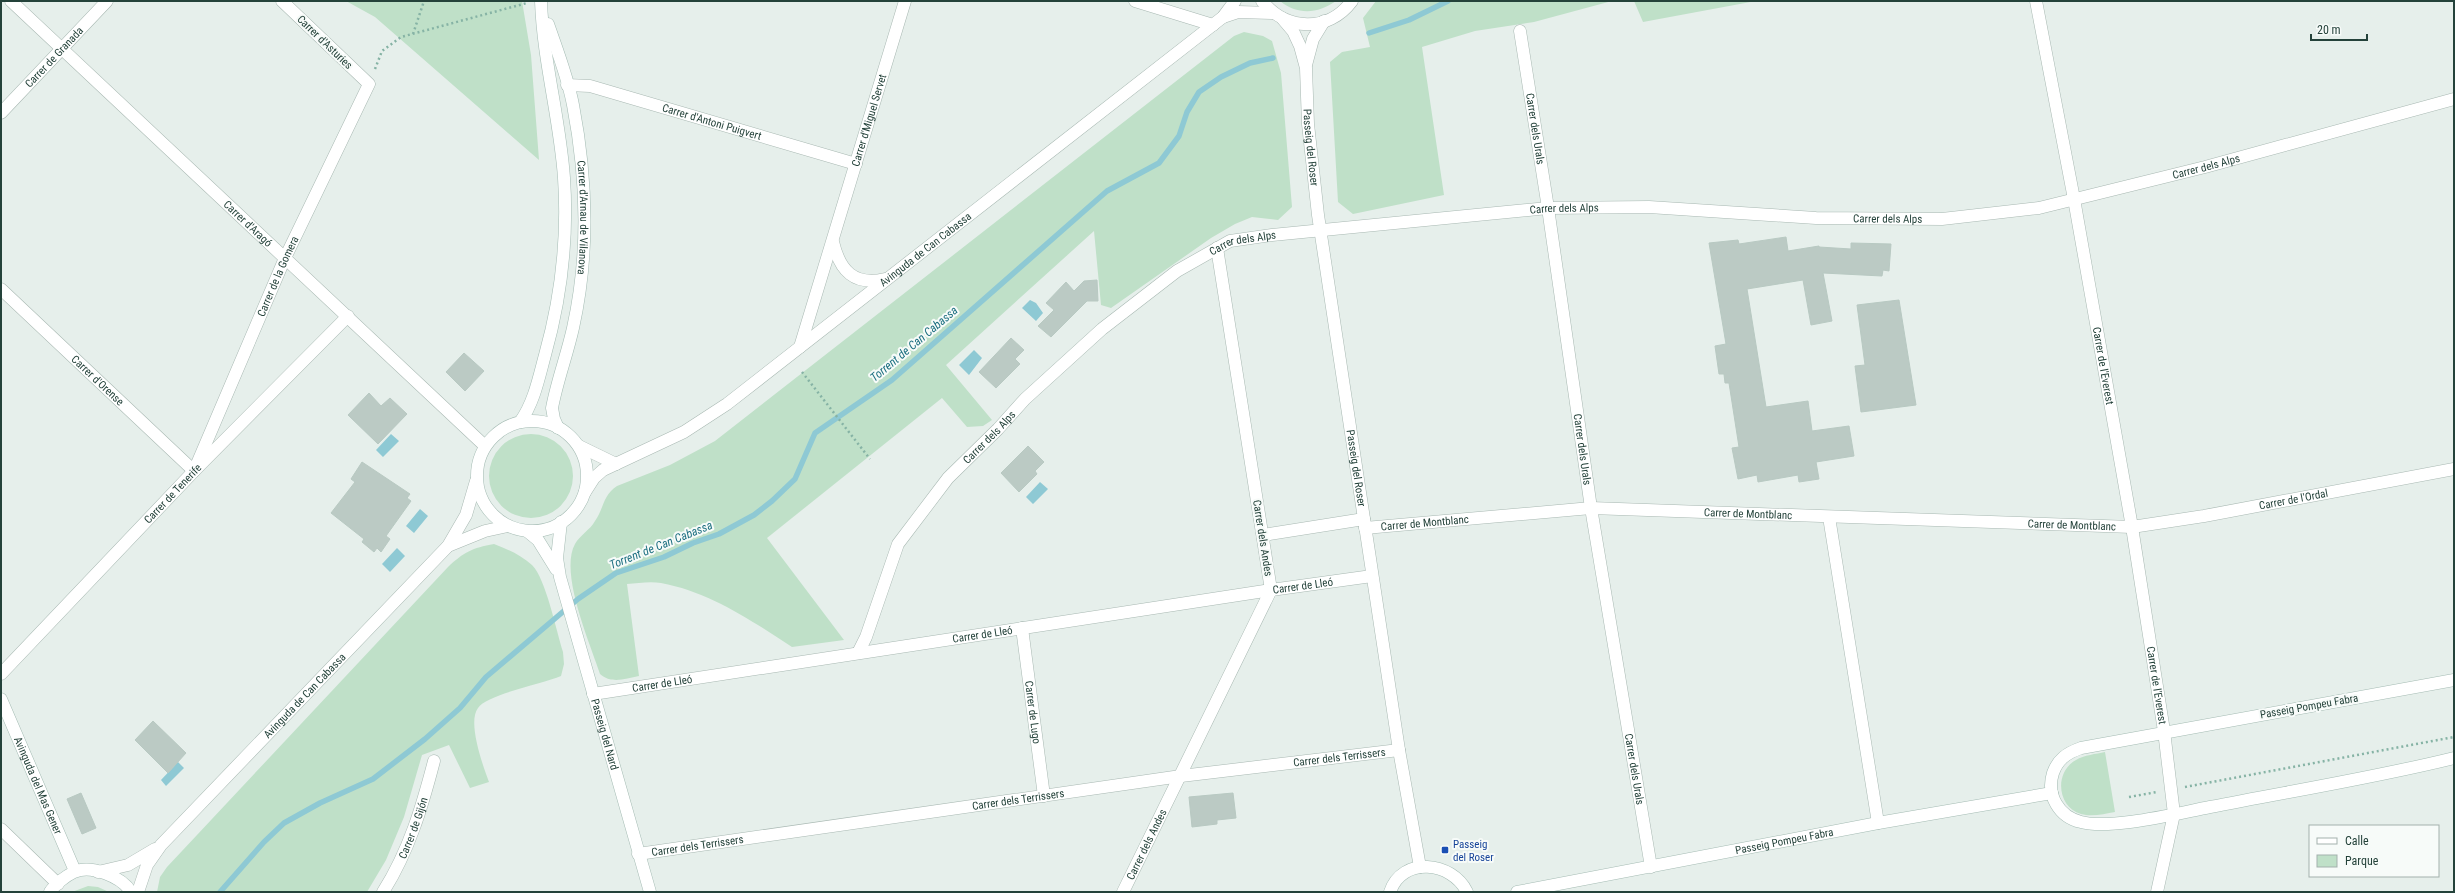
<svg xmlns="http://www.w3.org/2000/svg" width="2455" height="893" viewBox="0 0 2455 893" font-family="'Roboto Condensed',sans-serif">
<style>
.green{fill:#bfe0c8}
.water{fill:#8ec9d4}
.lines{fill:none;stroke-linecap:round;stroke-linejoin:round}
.stream{stroke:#8ec9d4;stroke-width:5.5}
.building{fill:#bbcac4;stroke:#b8c9c2}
.street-casing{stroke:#a8b8b2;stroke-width:13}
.secondary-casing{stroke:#a4bbb3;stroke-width:13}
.path{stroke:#86b3a5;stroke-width:2.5;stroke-dasharray:2 3;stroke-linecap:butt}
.street{stroke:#fff;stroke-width:12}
.secondary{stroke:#fff;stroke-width:12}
.transit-dot{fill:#1a4fb4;stroke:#f7fbf9;stroke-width:1.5}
.labels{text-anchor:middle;stroke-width:4;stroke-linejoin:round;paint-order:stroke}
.street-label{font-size:11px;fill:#24423a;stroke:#f7fbf9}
.transit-label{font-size:11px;fill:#164399;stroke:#f7fbf9;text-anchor:start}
.water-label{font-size:12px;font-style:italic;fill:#1c6f80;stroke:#f7fbf9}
</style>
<rect width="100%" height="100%" fill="#e6efeb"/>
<path class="green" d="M346 1H522L531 55 539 160 375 17Z
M1280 1H1336C1318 14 1297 15 1280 1Z
M1376 1H1612L1534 22 1475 31 1422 47 1444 195 1353 214 1338 202 1330 62 1342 52 1370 47 1363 18Z
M1634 1H1756L1643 22Z
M1244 32 1263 36 1272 41 1281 73 1292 207 1278 220 1252 217 1235 224 1211 238 1111 308 1101 305 1094 231 946 365 992 420 983 426 967 427 942 398 767 538 844 640 792 647C752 621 710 592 661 583 651 581 638 583 627 584L639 676C625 679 611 684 600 674 590 643 559 573 575 544 580 535 590 530 595 521 604 508 603 495 617 486L670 465 715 441 1234 36Z
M489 476a42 42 0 1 1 84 0a42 42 0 1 1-84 0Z
M494 544C507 549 521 555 532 565 546 579 556 630 563 652L564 664 561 676C543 684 487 694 478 708 467 722 483 766 489 782L470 788 449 745 422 755 404 817 386 860 367 892H157L160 877 167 867 448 567C464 552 472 548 494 544Z
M2105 752 2115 812C2104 814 2092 817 2081 814 2057 807 2054 772 2076 760 2084 755 2096 754 2105 752Z
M88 886 98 887 109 892H72Z"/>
<path class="water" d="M1030 300 1036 303 1043 313 1036 321 1022 308Z
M974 350 982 358 969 375 959 365Z
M391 434 399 441 383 457 376 450Z
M1040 482 1048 489 1033 504 1026 497Z
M420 509 428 516 414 533 406 526Z
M397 548 405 556 390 572 382 564Z
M178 762 184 768 166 786 161 780Z"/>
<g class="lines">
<path class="stream" d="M1369 33 1409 20 1448 1
M220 892 264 842 284 823 320 803 373 779 425 739 460 708 486 677 578 599 616 573 664 557 693 543 719 534 754 515 772 501 795 479 815 433 892 380 1107 191 1159 163 1179 136 1187 112 1199 92 1221 77 1250 63 1273 58"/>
</g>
<path class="building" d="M1786 237 1788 251 1819 246V247L1851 249V243L1891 244 1889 271 1883 270 1882 276 1823 273 1832 321 1811 325 1803 280 1747 289 1766 407 1808 401 1812 431 1849 426 1854 456 1816 462 1819 479 1799 482 1798 475 1758 482 1757 475 1738 479 1732 448 1739 447 1729 383H1725L1724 374H1719L1715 346 1726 344 1709 243 1738 240 1739 244Z
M1097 280 1098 301H1087L1051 337 1038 326 1054 310 1046 303 1066 282 1074 291 1084 281Z
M1899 300 1916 405 1861 412 1855 366 1865 365 1857 305Z
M1011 338 1024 350 1015 359 1020 364 996 388 979 372Z
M464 353 484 371 465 391 446 372Z
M369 393 381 406 390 398 407 414 378 444 348 415Z
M1028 446 1044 462 1035 471 1037 474 1019 492 1001 473Z
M362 462 410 494 407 498 411 501 386 536 390 539 381 552 377 548 374 552 362 542 364 539 331 513 355 482 351 479Z
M153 721 186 753 168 773 135 740Z
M81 793 96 828 82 834 67 799Z
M1233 793 1236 818 1217 820V824L1192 827 1189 797Z"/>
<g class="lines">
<defs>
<g id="street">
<path id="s1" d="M11 1 485 446"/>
<path d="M1135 1 1213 25"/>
<path d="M1262 1C1286 31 1328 33 1352 1"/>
<path id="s2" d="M2036 1 2074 199 2132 527 2164 731 2174 814 2157 892"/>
<path d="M1223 17 1238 12 1272 13"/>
<path id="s3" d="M1282 18 1293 31 1300 46 1306 68 1308 124 1318 215 1399 750 1420 867"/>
<path id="s4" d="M1520 31 1548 208 1591 508 1651 867"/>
<path d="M1306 65 1313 39 1324 21"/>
<path id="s5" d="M567 85 590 86 856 164"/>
<path id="s6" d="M1 113 107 1"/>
<path d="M833 242C840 271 854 286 885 279"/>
<path id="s7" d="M1 289 194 471"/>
<path id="s8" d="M800 347 905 1"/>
<path d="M579 446 616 464"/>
<path id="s9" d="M194 471 285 258 369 84 282 1"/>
<path id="s10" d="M585 492 594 478 603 470 684 432 727 404 1223 17 1235 1"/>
<path d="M1829 517 1878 823"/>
<path id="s11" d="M1365 528 1591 508 2132 527 2204 516 2454 469"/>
<path d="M1263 535 1364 519"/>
<path d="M448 546 485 531 508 526"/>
<path id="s12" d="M1022 628 1044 796"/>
<path id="s13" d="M858 653 866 637 898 544 948 478 998 429 1025 399 1102 329 1177 271 1230 241 1272 235 1548 208 1649 207 1816 218 1942 219 2039 208 2205 167 2454 99"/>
<path id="s14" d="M1 674 194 471 348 316"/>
<path id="s15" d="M593 694 1271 590 1372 576"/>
<path d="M1 829 58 884"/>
<path id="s16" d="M638 854 1181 776 1399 750"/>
<path d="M98 872 128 865 155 849"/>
<path id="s17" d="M138 892 147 865 161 845 448 546 466 515 476 481"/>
<path id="s18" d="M383 892C409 851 422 807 434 761"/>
<path id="s19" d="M1123 892 1271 590 1217 248"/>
</g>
<g id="secondary">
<path id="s20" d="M548 24C557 50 568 78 573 105 587 178 589 256 573 328 567 355 557 381 552 408L554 419 558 428"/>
<circle cx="532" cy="476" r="55"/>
<path d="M520 422C534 403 539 377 545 355 561 298 568 237 564 178 560 119 543 61 541 1"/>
<path id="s21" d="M561 522 557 558 560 577 650 892"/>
<path d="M527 531 538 540 556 569"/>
<path d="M2454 680 2081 748C2067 753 2058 759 2053 773 2046 795 2059 817 2081 822 2111 830 2178 813 2210 807 2291 791 2373 778 2454 758"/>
<path id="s22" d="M1 699 75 871"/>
<path d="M50 892C55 884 66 876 74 872 91 864 122 877 131 892"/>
<path d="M1390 892C1402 856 1452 861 1467 892"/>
<path id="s23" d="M1517 892 1878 823 2052 793"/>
</g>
</defs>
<use href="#street" class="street-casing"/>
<use href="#secondary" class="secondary-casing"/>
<path class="path" d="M413 34 424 1
M375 69 382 51 401 37 527 3
M802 372 870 459
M2185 787 2454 737
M2129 797 2157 792"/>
<use href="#street" class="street"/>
<use href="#secondary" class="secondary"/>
</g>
<rect class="transit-dot" x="1441" y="846" width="8" height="8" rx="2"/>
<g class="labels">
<g class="street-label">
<text transform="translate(325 42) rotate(44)" y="4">Carrer d'Asturies</text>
<text dy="4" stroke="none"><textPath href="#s6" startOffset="77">Carrer de Granada</textPath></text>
<text dy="4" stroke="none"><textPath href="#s8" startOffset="237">Carrer d'Miguel Servet</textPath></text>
<text dy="4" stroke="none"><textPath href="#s5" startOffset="150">Carrer d'Antoni Puigvert</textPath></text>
<text dy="4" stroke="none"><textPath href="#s4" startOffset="99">Carrer dels Urals</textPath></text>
<text dy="4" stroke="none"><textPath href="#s3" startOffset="136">Passeig del Roser</textPath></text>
<text dy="4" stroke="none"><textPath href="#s13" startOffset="1553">Carrer dels Alps</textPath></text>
<text dy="4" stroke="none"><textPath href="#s13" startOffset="905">Carrer dels Alps</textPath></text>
<text dy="4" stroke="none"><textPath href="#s20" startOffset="198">Carrer d'Arnau de Vilanova</textPath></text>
<text dy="4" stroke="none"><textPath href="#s13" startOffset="1229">Carrer dels Alps</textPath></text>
<text dy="4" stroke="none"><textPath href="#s1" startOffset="325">Carrer d'Aragó</textPath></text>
<text dy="4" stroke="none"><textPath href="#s13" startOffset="581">Carrer dels Alps</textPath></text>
<text dy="4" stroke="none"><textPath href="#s10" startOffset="421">Avinguda de Can Cabassa</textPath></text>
<text dy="4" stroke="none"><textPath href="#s9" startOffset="212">Carrer de la Gomera</textPath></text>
<text dy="4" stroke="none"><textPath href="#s2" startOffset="371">Carrer de l'Everest</textPath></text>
<text dy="4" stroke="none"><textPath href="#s7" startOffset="133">Carrer d'Orense</textPath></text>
<text dy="4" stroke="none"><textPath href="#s13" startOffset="257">Carrer dels Alps</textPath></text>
<text dy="4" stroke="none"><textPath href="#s4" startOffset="423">Carrer dels Urals</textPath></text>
<text dy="4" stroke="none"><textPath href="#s3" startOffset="460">Passeig del Roser</textPath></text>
<text dy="4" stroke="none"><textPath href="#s14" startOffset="249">Carrer de Tenerife</textPath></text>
<text dy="4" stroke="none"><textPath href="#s11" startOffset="932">Carrer de l'Ordal</textPath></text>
<text dy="4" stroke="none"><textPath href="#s11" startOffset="384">Carrer de Montblanc</textPath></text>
<text dy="4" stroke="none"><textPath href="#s11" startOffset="60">Carrer de Montblanc</textPath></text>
<text dy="4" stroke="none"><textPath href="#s11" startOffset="708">Carrer de Montblanc</textPath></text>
<text transform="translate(1263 538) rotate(81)" y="4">Carrer dels Andes</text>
<text dy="4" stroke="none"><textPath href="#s15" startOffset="718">Carrer de Lleó</textPath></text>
<text dy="4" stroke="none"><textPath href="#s15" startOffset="394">Carrer de Lleó</textPath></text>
<text dy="4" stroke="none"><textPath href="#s15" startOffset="70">Carrer de Lleó</textPath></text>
<text dy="4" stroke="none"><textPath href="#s2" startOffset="695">Carrer de l'Everest</textPath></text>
<text dy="4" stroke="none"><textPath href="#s17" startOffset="260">Avinguda de Can Cabassa</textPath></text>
<text transform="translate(2309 706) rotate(-10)" y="4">Passeig Pompeu Fabra</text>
<text dy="4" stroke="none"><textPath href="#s12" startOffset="85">Carrer de Lugo</textPath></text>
<text dy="4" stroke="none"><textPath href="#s21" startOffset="219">Passeig del Nard</textPath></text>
<text dy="4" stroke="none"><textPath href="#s16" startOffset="708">Carrer dels Terrissers</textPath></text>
<text dy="4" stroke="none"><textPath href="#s4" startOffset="747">Carrer dels Urals</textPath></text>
<text dy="4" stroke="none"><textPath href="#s22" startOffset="94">Avinguda del Mas Gener</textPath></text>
<text dy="4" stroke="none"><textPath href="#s16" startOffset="384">Carrer dels Terrissers</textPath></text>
<text dy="4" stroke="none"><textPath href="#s18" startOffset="71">Carrer de Gijón</textPath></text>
<text dy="4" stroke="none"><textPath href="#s23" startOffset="272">Passeig Pompeu Fabra</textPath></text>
<text dy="4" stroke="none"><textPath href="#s19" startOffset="53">Carrer dels Andes</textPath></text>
<text dy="4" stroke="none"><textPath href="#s16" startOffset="60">Carrer dels Terrissers</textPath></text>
</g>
<g class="transit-label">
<text x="1453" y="848">Passeig<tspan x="1453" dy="13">del Roser</tspan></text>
</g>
<g class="water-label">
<text transform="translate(914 344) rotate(-40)" y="4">Torrent de Can Cabassa</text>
<text transform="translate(661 545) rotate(-22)" y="4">Torrent de Can Cabassa</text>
</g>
</g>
<rect width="2455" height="893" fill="none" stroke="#24423a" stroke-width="4"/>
<rect x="2309" y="825" width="130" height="52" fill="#f7fbf9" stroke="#a3b1ad"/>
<rect x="2317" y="838" width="20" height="6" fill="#ffffff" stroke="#a3b1ad"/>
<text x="2345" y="845" font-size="12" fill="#24423a">Calle</text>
<rect x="2317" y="855" width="20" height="12" fill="#bfe0c8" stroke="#a3b1ad"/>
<text x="2345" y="865" font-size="12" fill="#24423a">Parque</text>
<path d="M2311 34v6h56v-6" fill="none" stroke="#24423a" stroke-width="2"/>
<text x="2317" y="34" font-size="12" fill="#24423a" stroke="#f7fbf9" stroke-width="3" paint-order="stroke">20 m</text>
</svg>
